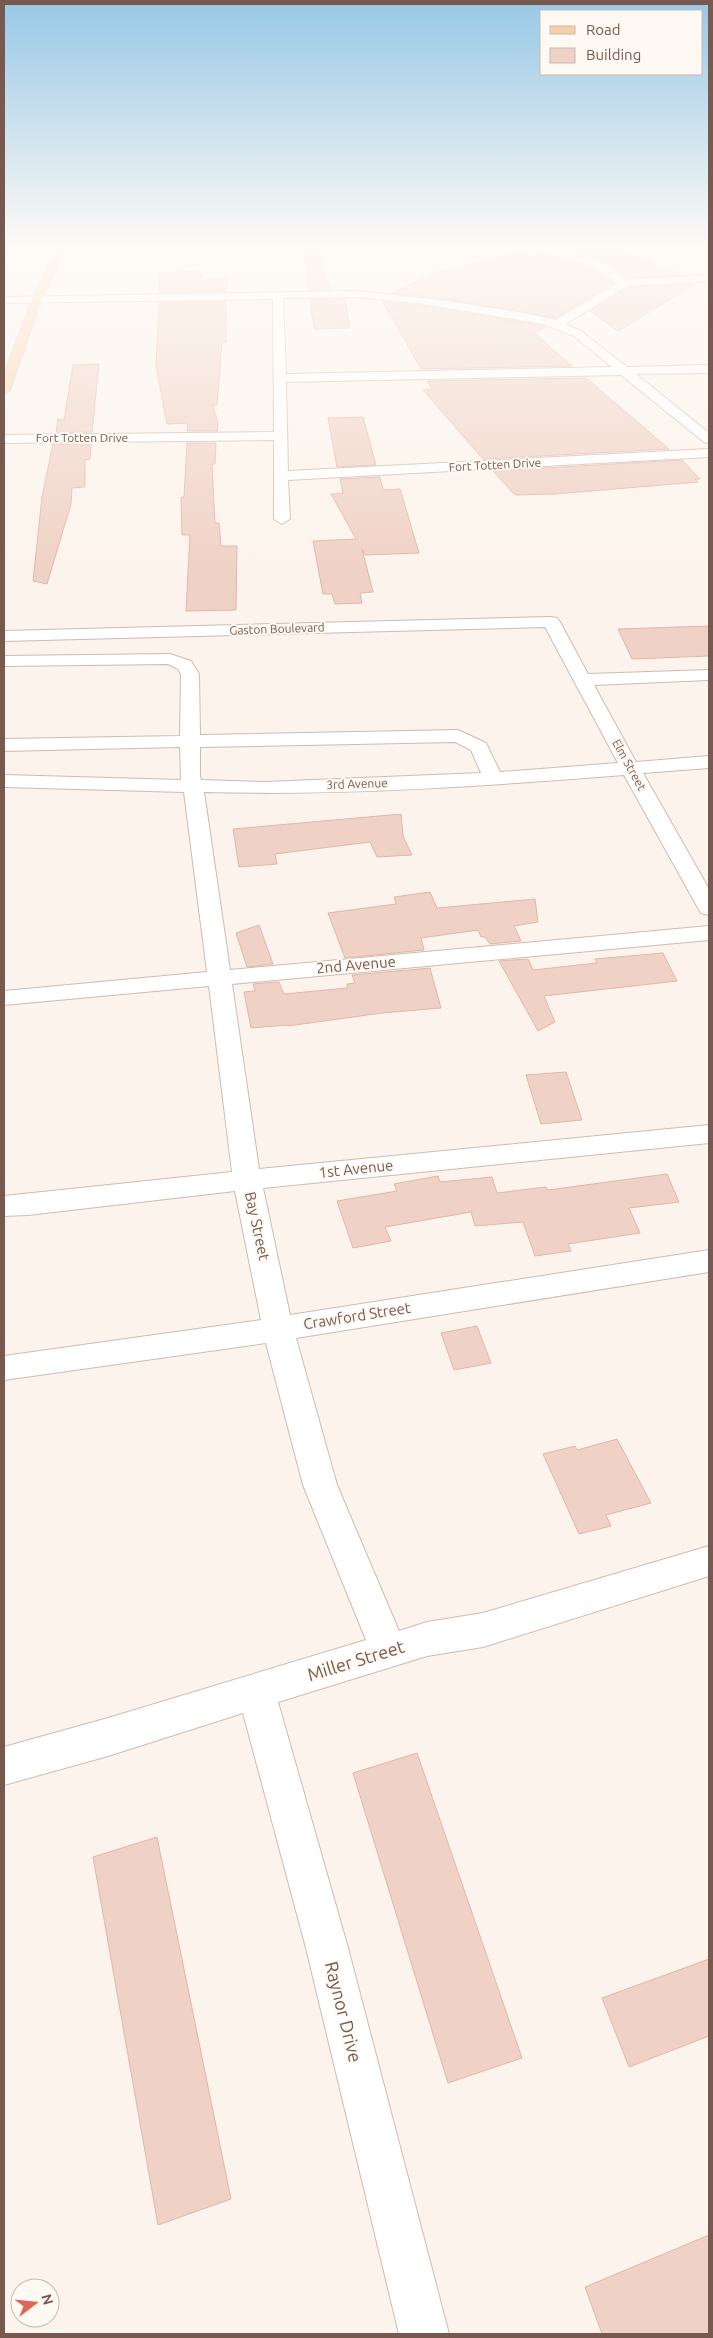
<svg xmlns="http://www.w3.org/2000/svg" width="713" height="2338" viewBox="0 0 713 2338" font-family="Ubuntu,sans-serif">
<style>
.building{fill:#f0d1c5;stroke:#e2b6a7}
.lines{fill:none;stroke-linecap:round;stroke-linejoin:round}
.minor-casing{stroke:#cebbb1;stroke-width:2}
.major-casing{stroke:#d9d1ce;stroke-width:2}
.minor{fill:#fff;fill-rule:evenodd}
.major{fill:#f6d0aa;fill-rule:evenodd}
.labels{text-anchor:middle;stroke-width:4;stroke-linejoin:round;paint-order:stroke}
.far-street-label{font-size:12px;fill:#77594f;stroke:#fef9f3}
.street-label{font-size:15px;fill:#77594f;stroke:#fef9f3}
.near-street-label{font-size:18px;fill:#77594f;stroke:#fef9f3}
</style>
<rect width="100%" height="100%" fill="#fcf4ec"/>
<path class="building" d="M315 245 331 290H309L303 248Z
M590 245H608L681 275 628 278 608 263 567 249Z
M519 252 532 255 543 253 587 266 614 283 556 318 440 298 392 293 440 271Z
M200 271 203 279 227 278 226 291 159 292 160 273Z
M696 284 618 331 590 311 628 288Z
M334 299 345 300 350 328 314 329 310 300Z
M226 302V342H222L217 405H213L218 423 217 431H187L188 423 167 424 156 366 159 303Z
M383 302 424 306 542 326 545 327 535 334 572 366 421 369Z
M99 364 92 432 56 433 58 419 64 420 73 365Z
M586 378 669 449 483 459 423 390 432 389 427 381Z
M363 417 376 465 337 467 328 418Z
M187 443H216L215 464H212L215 523H219L221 546H237L236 610 186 611 190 535H182L181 497H184Z
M53 444H91L90 459 85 460V487L72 488 71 504 47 584 33 581 42 497Z
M682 460 700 479H695L698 482 555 494 515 495 493 471Z
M380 477 383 490 400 489 419 553 365 555 362 549 373 592 360 593 362 603 335 604 332 594H323L313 541 356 539 331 494 343 493 340 479Z
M709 626V656L632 659 618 629Z
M401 814 403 836 412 855 377 857 370 842 275 854 277 864 239 867 233 829Z
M430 892 437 908 535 899 538 922 514 926 521 941 490 944 485 937H481L478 930 421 938 424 950 345 958 328 913 396 904 394 897Z
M259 925 273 964 247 967 236 933Z
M663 953 677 981 544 996 555 1022 538 1031 499 961 528 959 533 970 597 963 595 959Z
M430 968 441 1008 382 1013 288 1026 287 1025 251 1028 244 992 255 991 253 984 279 982 284 994 347 988V984L355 983 352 975Z
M566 1072 582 1120 541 1124 526 1075Z
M667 1174 679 1202 629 1208 640 1233 568 1244 571 1251 535 1256 523 1222 475 1226 471 1212 385 1227 391 1241 353 1248 337 1201 397 1191 394 1184 438 1176 440 1182 492 1177 497 1193 546 1187 548 1190Z
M477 1326 491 1363 454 1370 441 1333Z
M617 1439 651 1503 606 1515 611 1526 579 1534 543 1454 575 1446 577 1450Z
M417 1753 522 2058 448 2083 353 1773Z
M157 1837 231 2199 158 2225 93 1857Z
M709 1959V2036L629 2067 602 1998Z
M709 2235V2334H602L585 2287Z"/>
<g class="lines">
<defs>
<path id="minor" d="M521 245H542L582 255 607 265 627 280 709 275V281L627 286 566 324 582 332 627 367 709 365V373L636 374 709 433V443L704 442 621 375 286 382 288 471 709 449V457L288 480 290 519 282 524 274 519V440L4 443V435L274 432 273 299 4 303V297L357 291 440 300 524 313 556 320 618 283 588 264ZM357 297 424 304 543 324 574 336 612 367 286 374 283 298Z
M551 617 557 618 560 622 588 674 709 670V680L594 685 636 762 709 756V768L643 773 709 889V915L701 913 698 908 624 775C484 786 344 796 204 792L230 970 709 926V940L232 984 259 1169 709 1125V1143L263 1188 290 1315 709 1250V1272L296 1338 337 1485 399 1631 427 1622 483 1613 709 1546V1576L483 1647 427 1656 278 1702 348 1948 449 2334H399L306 1948 243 1713 108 1756 4 1785V1747L108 1718 366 1640 303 1485 266 1343 4 1380V1356L261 1320 235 1191 28 1215 4 1216V1196L232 1172 209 986 4 1005V991L207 972 184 792 4 787V775L181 780 180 747 4 751V739L180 736 181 674 178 669 168 664 4 666V656L170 654 191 661 199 674 200 735 458 730 486 743 500 772 618 763 545 627 4 641V631ZM455 742 471 750 481 773 265 782 201 780 200 776V747Z"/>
<path id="major" d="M59 245H69L42 299 10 390 4 394V374L32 299Z"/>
</defs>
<use href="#minor" class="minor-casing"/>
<use href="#major" class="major-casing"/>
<use href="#minor" class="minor"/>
<use href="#major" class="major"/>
</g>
<linearGradient id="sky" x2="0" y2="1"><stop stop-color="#98c8e7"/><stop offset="0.43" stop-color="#fefaf6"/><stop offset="1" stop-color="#fefaf6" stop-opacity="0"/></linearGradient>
<rect width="713" height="573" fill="url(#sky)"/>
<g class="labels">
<g class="far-street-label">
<text x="82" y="442">Fort Totten Drive</text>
<text transform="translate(495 465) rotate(-3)" y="4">Fort Totten Drive</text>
<text transform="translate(277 629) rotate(-2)" y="4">Gaston Boulevard</text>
<text transform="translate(629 765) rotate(61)" y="4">Elm Street</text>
<text transform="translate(357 784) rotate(-2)" y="4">3rd Avenue</text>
</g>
<g class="street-label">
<text transform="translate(356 965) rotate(-5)" y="5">2nd Avenue</text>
<text transform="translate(356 1169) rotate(-6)" y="5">1st Avenue</text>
<text transform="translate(257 1226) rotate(78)" y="5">Bay Street</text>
<text transform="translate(357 1316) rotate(-9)" y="5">Crawford Street</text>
</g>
<g class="near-street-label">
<text transform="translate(356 1661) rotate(-17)" y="6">Miller Street</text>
<text transform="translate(343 2012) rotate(76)" y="6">Raynor Drive</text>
</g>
</g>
<rect width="713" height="2338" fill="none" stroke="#77594f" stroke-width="10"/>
<rect x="540" y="10" width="162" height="65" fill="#fef9f3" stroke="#c8b9b1"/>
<rect x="550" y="26" width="25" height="8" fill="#f6d0aa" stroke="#c8b9b1"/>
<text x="586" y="35" font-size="15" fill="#77594f">Road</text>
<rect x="550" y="48" width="25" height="15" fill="#f0d1c5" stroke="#c8b9b1"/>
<text x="586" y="60" font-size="15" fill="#77594f">Building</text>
<g transform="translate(35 2303) rotate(74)"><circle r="24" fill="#fef9f3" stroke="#c8b9b1"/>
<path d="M0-4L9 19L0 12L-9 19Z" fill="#de675a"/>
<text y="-8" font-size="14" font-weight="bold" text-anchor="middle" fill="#77594f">N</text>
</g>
</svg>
